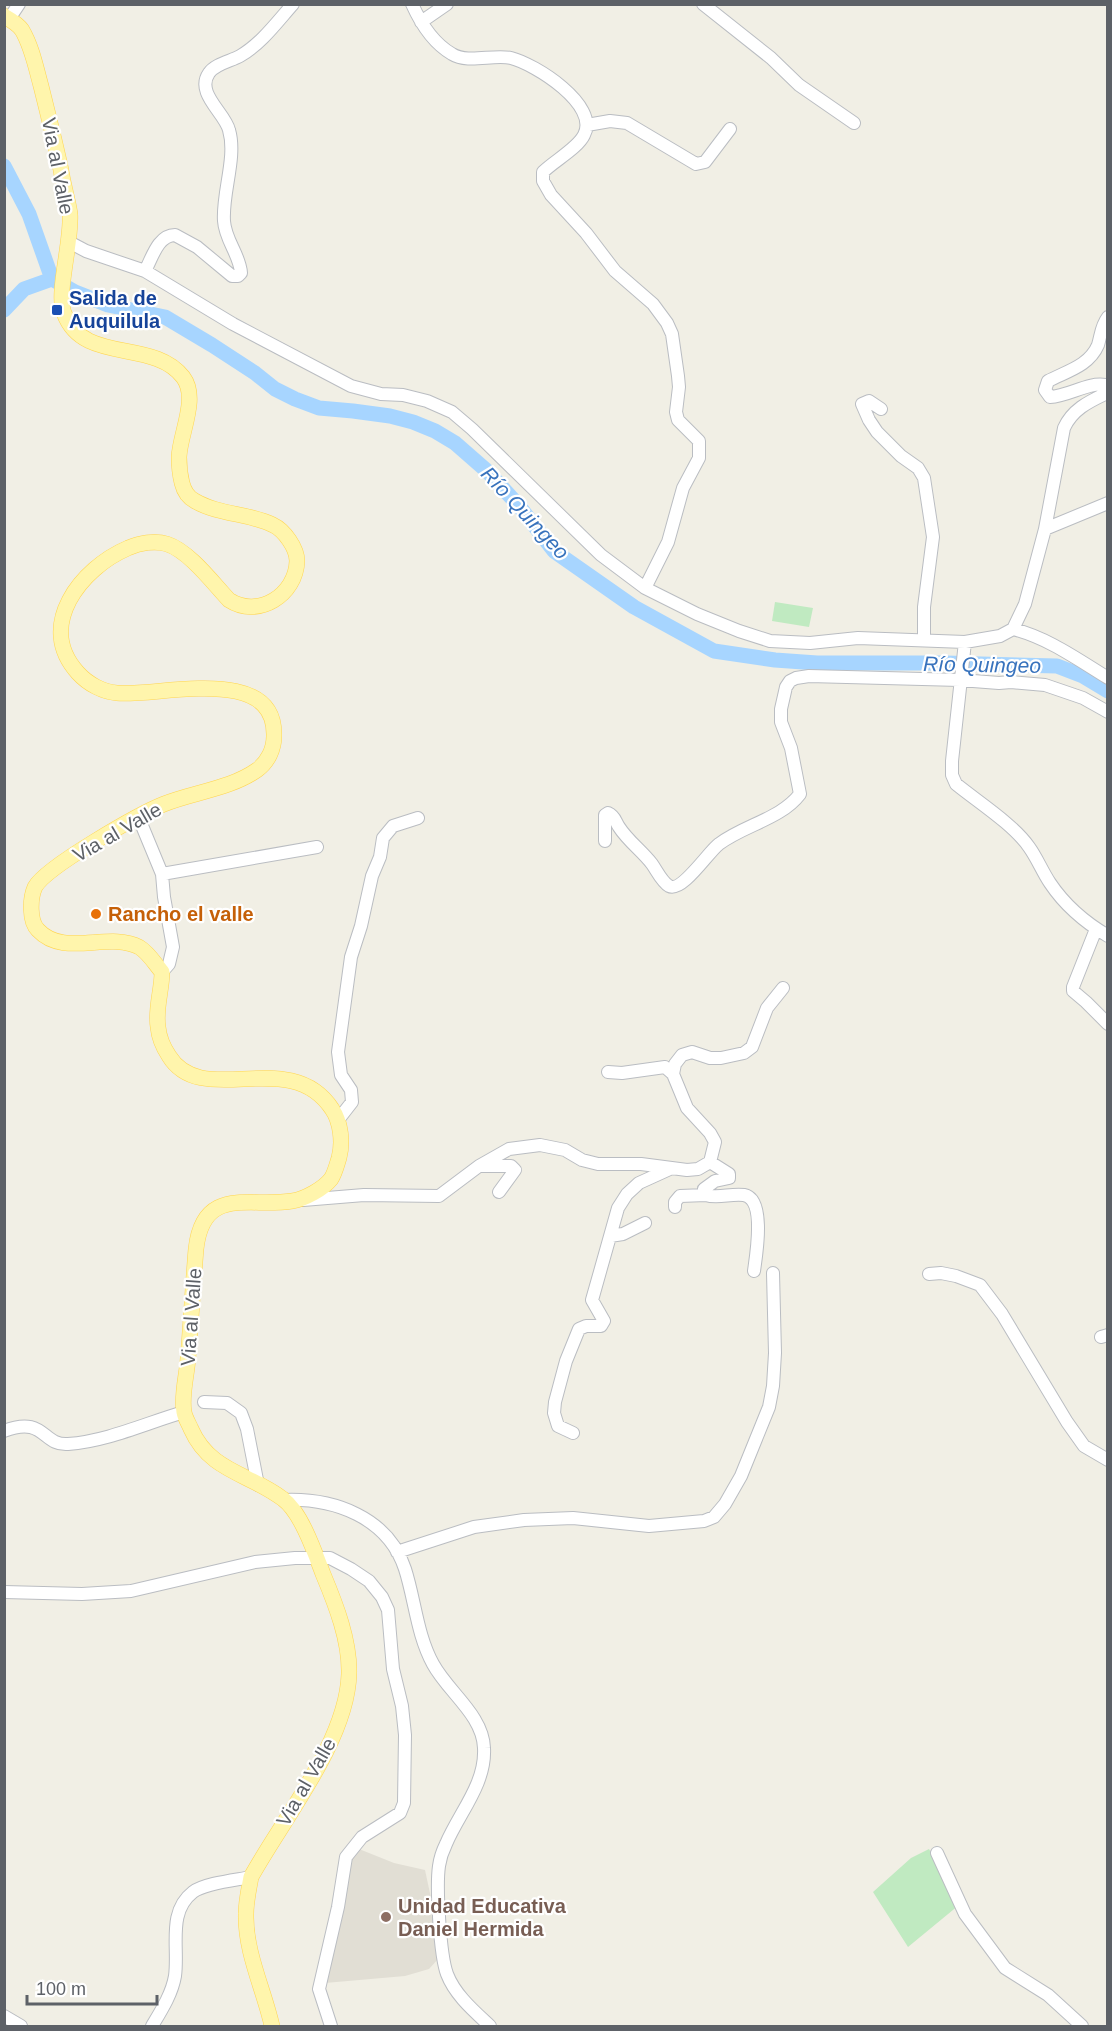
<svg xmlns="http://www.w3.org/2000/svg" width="1112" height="2031" viewBox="0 0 1112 2031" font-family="Arial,sans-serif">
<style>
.education{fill:#e1ded4}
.green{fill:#c0eac1}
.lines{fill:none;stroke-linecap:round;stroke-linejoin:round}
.river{stroke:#a7d5ff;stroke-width:15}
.minor-casing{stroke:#babdc2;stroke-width:14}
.major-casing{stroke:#ffd550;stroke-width:16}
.minor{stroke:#fff;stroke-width:12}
.major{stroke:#fff5ac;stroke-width:15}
.transit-dot{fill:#1a4fb4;stroke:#fff;stroke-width:2}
.food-dot{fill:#e8710a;stroke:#fff;stroke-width:2}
.education-dot{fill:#8d6e63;stroke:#fff;stroke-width:2}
.labels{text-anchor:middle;stroke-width:4.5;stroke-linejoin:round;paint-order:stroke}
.street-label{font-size:20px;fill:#5d6167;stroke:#fff}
.transit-label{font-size:20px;font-weight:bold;fill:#164399;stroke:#fff;text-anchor:start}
.food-label{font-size:20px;font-weight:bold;fill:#c56008;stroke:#fff;text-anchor:start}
.education-label{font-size:20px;font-weight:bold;fill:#785e54;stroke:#fff;text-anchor:start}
.water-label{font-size:21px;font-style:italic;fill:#3873bd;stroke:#fff}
</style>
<rect width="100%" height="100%" fill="#f1efe5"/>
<path class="education" d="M359 1849 394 1863 425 1870 434 1912 431 1914 436 1929 438 1959 429 1969 405 1976 325 1983 351 1857Z"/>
<path class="green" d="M775 602 813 608 809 627 772 621Z
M929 1849 959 1905 908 1947 873 1892 911 1858Z"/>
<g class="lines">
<path class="river" d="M4 166 29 214 52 279
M4 310 24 289 52 279 75 292 108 305 165 317 212 345 255 373 275 389 295 399 319 408 353 411 390 416 413 422 435 431 455 443 487 471 519 506 554 551 634 607 714 651 775 660 817 663H945L1057 666 1083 676 1108 691"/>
<defs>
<path id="minor" d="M412 4C421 24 433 43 452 54 468 64 493 54 511 58 535 64 600 105 584 135 578 148 554 161 543 172V181L551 195 586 233 615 271 653 304 667 323 672 334 678 376 679 387 676 412 678 420 699 441V458L683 488 668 542 645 588
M703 4 771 58 799 85 854 123
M9 19 19 4
M421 22 447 4
M587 125 610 121 627 123 696 164 705 162 730 129
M69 242 86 251 145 271 233 324 351 386 381 394 403 395 427 401 452 412 472 429 601 555 645 588 697 614 739 631 770 641 810 643 858 638 965 642 1000 636 1013 629 1025 604 1045 529 1064 428C1072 410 1088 402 1105 394L1107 389 1105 385C1088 382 1069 396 1050 397L1045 390 1048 381C1067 371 1089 366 1098 345 1101 335 1101 326 1108 317
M145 271C152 258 158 235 175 235L197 247 232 276H238L241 273C240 255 225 240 224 221 222 193 237 157 229 130 225 113 195 93 209 73 215 64 231 61 240 56 261 44 277 22 293 4
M881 409 869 401 862 404 869 420 877 432 901 456 918 468 924 478 933 537 924 607V639
M1045 529 1108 503
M1013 629C1048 638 1077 659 1108 678
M965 642 952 761V775L956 784C978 802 1013 824 1029 847 1037 858 1042 871 1050 883 1064 904 1086 923 1108 936
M138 816 162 874
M605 841V815L608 813C615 816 615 821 619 827 628 841 642 851 652 864 657 871 662 882 669 886 682 893 709 851 719 844 744 825 781 819 800 794L791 748 781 722V709L786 687 790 681 796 678 809 676 960 680 999 683 1011 682 1045 685 1083 698 1108 712
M1096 929 1073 987V991L1086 1002 1108 1024
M162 972 169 964 173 947 164 897 162 874 317 847
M673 1074 675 1064 682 1055 692 1052 710 1058H721L744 1053 752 1047 767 1008 783 988
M338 1120 352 1102 351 1090 341 1075 338 1052 351 957 361 926 372 876 380 857 383 838 393 826 418 818
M710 1162 729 1174V1178L715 1181 704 1189 706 1195C718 1199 731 1193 744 1195 766 1199 756 1256 754 1271
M481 1166H511L515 1170 499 1192
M303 1200 364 1195 439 1196 479 1166 509 1149 540 1145 565 1150 582 1160 598 1164H641L687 1170 698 1169 710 1162 715 1142 710 1133 687 1108 673 1074 665 1067 622 1073 608 1072
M675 1207V1202L680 1196 706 1195
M610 1236 623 1234 645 1223
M929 1274 941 1273 956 1276 980 1285 1002 1314 1067 1422 1084 1446 1108 1460
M1101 1337 1108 1335
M204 1402 227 1403 241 1413 247 1429 258 1485
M4 1431C45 1415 42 1446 68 1444 108 1441 146 1423 184 1412
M573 1433 558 1426 554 1413 555 1402 566 1361 579 1329 586 1326H601L604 1321 592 1300 618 1208 627 1194 639 1183 672 1168
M284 1500C334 1498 388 1517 405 1569 415 1600 417 1635 433 1664 448 1692 483 1715 484 1748 486 1784 459 1813 446 1844 443 1850 440 1859 439 1866 436 1887 440 1955 447 1974 455 1995 474 2011 490 2026
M397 1552 474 1527 524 1520 573 1518 649 1526 704 1521 714 1517 725 1504 741 1476 769 1407 773 1386 775 1353 773 1273
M4 1592 82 1594 131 1591 255 1562 295 1558H330L351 1569 369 1581 382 1597 388 1610 393 1669 402 1706 405 1735 404 1803 400 1813 362 1837 346 1857 338 1907 319 1989 331 2026
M937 1853 965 1914 1005 1968 1048 1995 1082 2026
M4 2016 21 2026
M152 2026C161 2011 172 1994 175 1976 179 1947 167 1912 193 1892 205 1883 236 1880 251 1877"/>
<path id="major" d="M4 16C11 20 18 24 22 30 32 47 36 68 41 86 48 114 55 142 61 170 63 184 68 200 70 214 72 241 56 294 64 313 83 365 153 338 183 377 199 398 180 433 179 457 179 465 180 475 182 483 184 491 187 497 195 501 219 515 249 513 273 525 284 530 297 548 297 561 296 595 258 619 229 600 213 583 189 551 167 544 155 540 139 543 128 548 81 568 35 626 78 673 88 684 103 692 117 693 159 697 276 663 274 736 274 749 268 762 257 770 230 789 194 792 164 804 139 814 46 867 35 887 30 898 29 921 38 930 64 958 109 931 139 947 149 953 155 964 162 972 162 990 155 1009 158 1027 159 1038 163 1047 169 1056 202 1110 290 1045 332 1109 341 1122 343 1143 339 1158 337 1164 335 1173 331 1179 323 1189 305 1199 292 1201 250 1208 203 1185 196 1249 193 1285 191 1322 188 1358 187 1375 181 1395 184 1412 185 1418 189 1424 191 1429 210 1472 249 1473 283 1499 301 1512 315 1553 323 1574 336 1605 350 1641 349 1674 347 1741 283 1819 251 1877 249 1889 246 1901 246 1914 245 1952 264 1990 272 2026"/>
</defs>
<use href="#minor" class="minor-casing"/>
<use href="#major" class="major-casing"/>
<use href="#minor" class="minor"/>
<use href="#major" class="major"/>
</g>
<rect class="transit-dot" x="51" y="304" width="12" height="12" rx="3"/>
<circle class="food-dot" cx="96" cy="914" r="6"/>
<circle class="education-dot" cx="386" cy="1917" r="6"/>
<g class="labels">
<g class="street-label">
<text transform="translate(58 166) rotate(79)" y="7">Via al Valle</text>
<text transform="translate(117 832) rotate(-30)" y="7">Via al Valle</text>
<text transform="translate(191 1317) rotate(-86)" y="7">Via al Valle</text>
<text transform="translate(306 1782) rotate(-60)" y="7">Via al Valle</text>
</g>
<g class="transit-label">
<text x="69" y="305">Salida de<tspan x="69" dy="23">Auquilula</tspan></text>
</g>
<g class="food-label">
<text x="108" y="921">Rancho el valle</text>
</g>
<g class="education-label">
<text x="398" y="1913">Unidad Educativa<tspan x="398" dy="23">Daniel Hermida</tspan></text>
</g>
<g class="water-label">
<text transform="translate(525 513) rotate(47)" y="7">Río Quingeo</text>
<text transform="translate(982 665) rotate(1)" y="7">Río Quingeo</text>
</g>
</g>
<rect width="1112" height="2031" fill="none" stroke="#5d6167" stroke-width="12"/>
<path d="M27 1995v9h130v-9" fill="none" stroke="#5d6167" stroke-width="3"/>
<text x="36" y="1995" font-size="18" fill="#5d6167" stroke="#ffffff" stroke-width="4.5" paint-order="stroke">100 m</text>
</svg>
